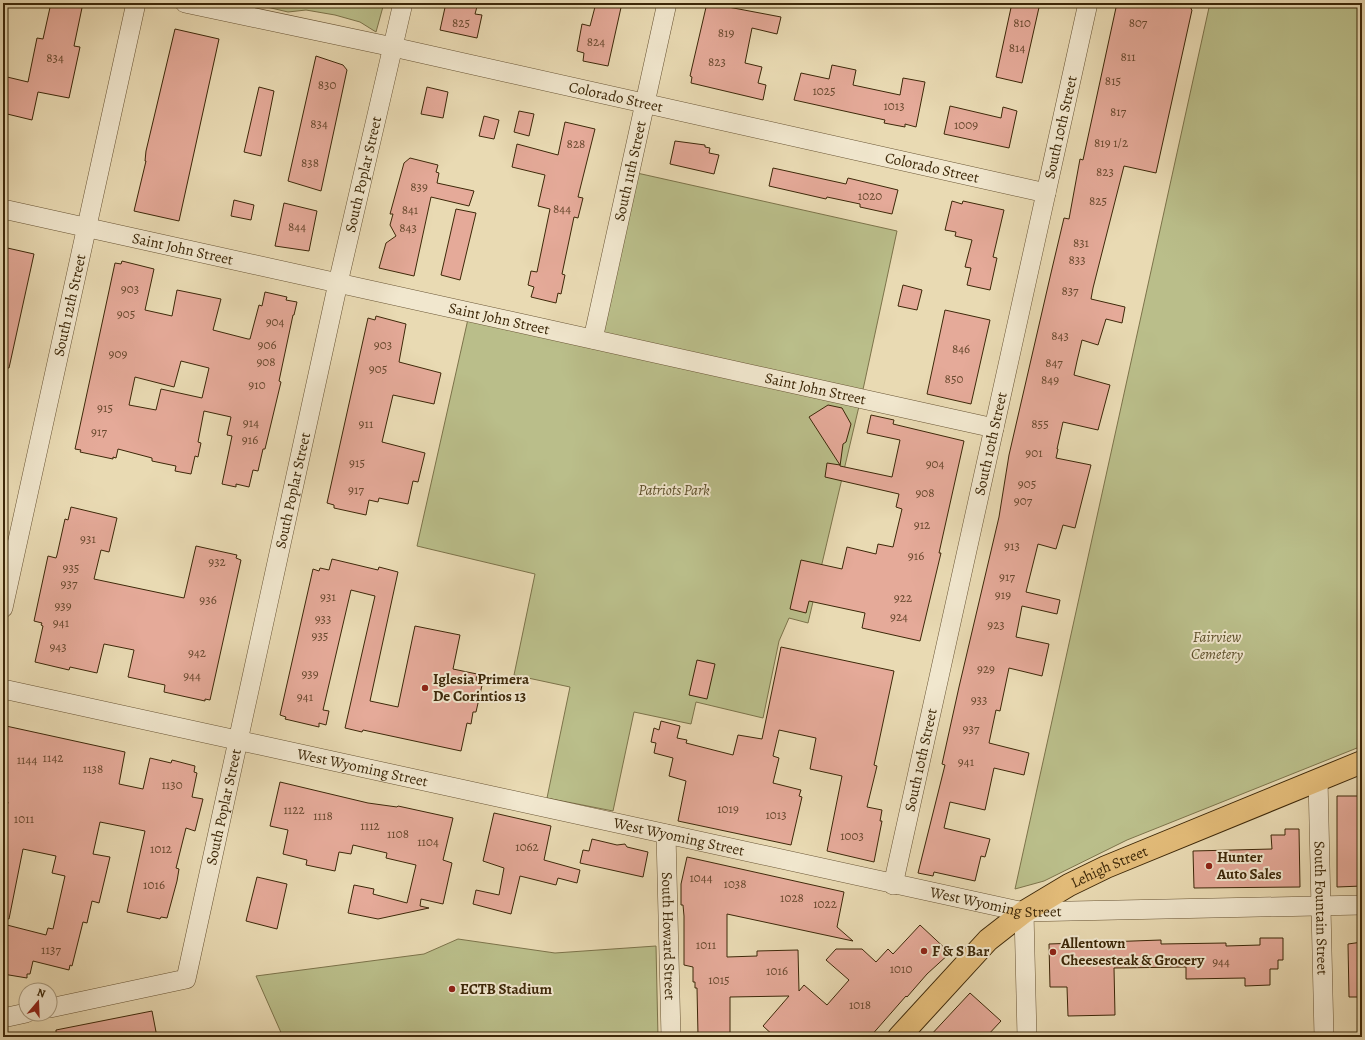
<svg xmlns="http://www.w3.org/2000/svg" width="1365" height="1040" viewBox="0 0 1365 1040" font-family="Alegreya,serif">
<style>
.green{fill:#babe8a;stroke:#7c734a}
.building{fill:#e5aa99;stroke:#3d2809;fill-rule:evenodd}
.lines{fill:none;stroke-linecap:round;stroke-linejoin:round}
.street-casing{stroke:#685434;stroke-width:20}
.primary-casing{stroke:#3d2809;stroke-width:24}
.street{stroke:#f1e7ce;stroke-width:19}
.primary{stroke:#e4bd7a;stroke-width:22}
.poi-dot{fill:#8f2418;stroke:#f1e7ce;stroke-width:1.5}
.labels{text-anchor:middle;stroke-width:4;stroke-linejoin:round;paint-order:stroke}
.number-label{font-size:13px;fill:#67482d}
.street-label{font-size:15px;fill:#3d2809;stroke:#f1e7ce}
.park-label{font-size:15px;font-style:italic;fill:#5c4e29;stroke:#f1e7ce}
.poi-label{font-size:15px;font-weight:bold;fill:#3d2809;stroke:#f1e7ce;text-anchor:start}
</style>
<rect width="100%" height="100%" fill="#e9dab3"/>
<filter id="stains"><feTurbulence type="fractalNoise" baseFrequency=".005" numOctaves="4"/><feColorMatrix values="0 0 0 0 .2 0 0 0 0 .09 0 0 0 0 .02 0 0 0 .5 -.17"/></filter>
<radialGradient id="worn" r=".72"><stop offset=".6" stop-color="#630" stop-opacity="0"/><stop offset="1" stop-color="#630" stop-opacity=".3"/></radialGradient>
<path class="green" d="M250 3H384L376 32 360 22 335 15 306 10 288 12Z
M1210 3H1362V746L1127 840 1044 881 1015 889Z
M637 173 897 231 864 385 808 623 789 618 779 641 763 718 696 702 691 724 634 712 613 811 547 798 570 687 514 675 535 574 417 546 468 319 596 348Z
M458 939 555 953 656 946 658 1037H283L256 976 424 954Z"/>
<path class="building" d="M51 3H83L74 46 80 47 69 98 38 92 32 120 3 113V76L28 82 37 38 43 39Z
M446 3H478L475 14 482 15 477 38 440 30Z
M596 3H622L608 66 583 61 584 53 577 51 582 24 590 26Z
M707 3 781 17 777 34 752 28 745 63 762 67 758 83 766 85 763 100 691 83 692 77 690 76Z
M1012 3H1040L1022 83 996 77Z
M1117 3H1192L1191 9 1192 10 1156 173 1124 166 1093 288 1091 299 1125 307 1122 323 1106 319 1098 345 1082 340 1077 361 1074 375 1110 385 1098 430 1063 422 1057 449H1058L1056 458 1091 465 1075 528 1063 525 1056 549 1038 544 1026 592 1060 600 1057 614 1022 606 1016 637 1049 644 1042 676 1009 668 1000 711 996 710 989 743 1029 753 1024 775 994 768 985 810 950 802 944 828 990 839 985 857 981 856 975 881 934 872 933 876 918 873 945 765 942 764 959 687 999 517 1009 455 1051 273 1064 218 1069 219 1080 159 1083 160Z
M175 29 219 39 179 221 134 211 146 161H145L146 151Z
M316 56 343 65 347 70 321 191 288 181Z
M832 65 856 70 853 85 900 95 903 78 925 82 916 127 905 124V127L884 123 885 120 794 100 801 73 829 79Z
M259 87 274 91 261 156 244 152Z
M427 87 448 92 443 118 421 114Z
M950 106 1001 118 1003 107 1017 111 1009 148 944 134Z
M519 111 534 114 529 136 514 132Z
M484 116 499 120 494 139 479 136Z
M565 122 595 129 578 197 583 198 578 218 574 217 562 274 565 275 561 294 558 293 556 303 531 297 534 287 528 285 531 271 537 272 550 209 538 206 545 175 512 167 517 144 558 155Z
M675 141 705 145V147L710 148 709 153 719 155 714 174 670 164Z
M410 158 438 165 436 172 439 173 437 183 474 191 469 206 431 197 414 276 379 268 386 243 396 236 390 225 393 214H390L404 163Z
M773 168 846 184 848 178 898 190 892 214 860 207V204L827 197 826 199 769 186Z
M234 200 254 205 251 220 231 216Z
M952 201 962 204 963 201 1004 210 993 257 997 258 990 290 967 285 971 268 965 267 972 240 955 236 956 232 945 230Z
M284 203 317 211 309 251 275 246Z
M456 209 476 213 460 280 441 275Z
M3 247 34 254 9 368H3Z
M122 261 154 269 145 310 172 316 177 290 221 299 213 330 248 339H250L259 305 262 306 265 292 287 297 286 300 297 302 294 315H293L279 381 281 382 265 449H263L258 471 253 470 249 487 236 484V487L222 484 232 436 227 435 231 417 204 411 198 442 201 443 198 457 195 456 191 474 175 471 176 466 152 461V458L118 449 116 458 113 457V459L80 452 81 450 75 449 115 263 121 264ZM181 361 209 368 202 398 161 389 156 410 129 405 135 377 174 387Z
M903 285 922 290 917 310 898 306Z
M945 310 990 320 971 404 927 394Z
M376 316 406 324 399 362 441 373 434 404 393 395 382 442 425 453 418 482 413 481 408 504 379 498 378 502 369 500 366 515 334 508V505L327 503 368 318 375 320Z
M828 405 842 408 851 424 846 442 843 444 840 466 892 477 900 440 867 433 871 415 894 420 893 424 964 441 939 553H941L920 641 862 628 865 613 809 601 806 613 790 609 801 560 842 569 847 547 876 554 878 544 893 547 902 509 896 507 899 494 825 477 827 463 840 465 809 417Z
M71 507 117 518 109 552 101 550 94 579 184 598 196 546 237 555 236 558 241 560 210 700 205 699V701L164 692 165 685 128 677 134 650 104 644 97 673 70 667 69 670 35 662 43 626 41 625 42 623 34 621 48 556 56 558 57 555 65 519 68 520Z
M332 559 378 570 379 567 398 572 370 701 398 707 415 626 460 635 453 669 477 674 476 680 483 681 476 712H473L471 724 467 723 461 751 363 730 362 732 345 728 375 596 351 590 323 710 329 711 326 725 319 723V727L285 719 286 717 280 715 313 569 319 571 320 568 329 570Z
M781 647 894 671 874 765 877 766 867 807 882 810 880 821H882L874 862 827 851 842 776 810 769 816 738 779 730 773 756 779 758 773 783 801 790 799 796 802 797 791 845 678 821 686 781 669 776 673 758 654 753 656 743 651 742 654 728 659 730 661 721 680 726 677 738 687 740 686 743 733 755 738 735 762 739Z
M697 660 715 664 707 699 689 695Z
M6 726 125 752 119 784 143 789 150 758 171 763 172 760 195 766 194 772 197 773 192 797 203 799 195 831 186 828 176 868 179 869 177 881 167 918 161 917 160 919 127 912 145 831 100 822 93 854 110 857 99 903 92 901 87 923 83 922 72 966 70 965 69 970 33 961 30 974H27V978L3 974V924L46 935 48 928 53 929 65 876 52 873 56 856 23 849 9 919 3 918V824L8 802 3 801V739Z
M280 782 368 803 397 807 398 806 453 818 443 860 452 863 443 904 421 899 420 906 429 908 378 919 348 913 354 885 374 889 373 894 407 903 416 865 386 858 387 853 353 845 351 854 339 852 335 871 306 865 307 860 283 854 288 830 270 826Z
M1337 796H1362V810H1360L1362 886 1337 887Z
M494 813 551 826 544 860 580 870 577 883 558 878 556 885 520 876 511 914 473 904 476 890 499 895 504 868 483 861Z
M1285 829H1299L1300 887 1194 888 1193 851 1272 849 1271 835H1285Z
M592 839 617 845 625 844 627 847 648 852 643 877 580 863 583 850 589 851Z
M687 857 844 892 837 927 853 941 727 914V957L757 956V951L798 950 799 991 804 985 827 1005 849 980 826 960 836 949H862L876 962 888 949 893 954 920 925 950 953 927 974 907 997 906 996 870 1037H775L763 1026 789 996 730 997V1034H725V1037H702V1035H698L697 988H695V982H693V967L684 965V916L683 905H681V884Z
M257 877 287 884 277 929 246 921Z
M1260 938H1283V960H1278V969H1270V985L1245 986V978L1186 979V967L1114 968 1115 1015 1068 1016 1067 987H1050L1049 944 1161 940V944L1226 943V946L1260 945Z
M1362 942V997H1349L1348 944Z
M970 993 1001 1021 986 1037H929Z
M152 1011 157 1037H56V1030Z"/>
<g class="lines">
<defs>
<g id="street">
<path id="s1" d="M185 3 393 47 1046 193"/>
<path id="s2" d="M3 209 994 428"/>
<path id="s3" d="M593 339 667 3"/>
<path id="s4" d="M3 608 136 3"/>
<path id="s5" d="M3 689 1024 912 1362 905"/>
<path id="s6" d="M1318 779 1324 1037"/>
<path id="s7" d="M666 834 671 1037"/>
<path id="s8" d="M893 885 1088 3"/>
<path d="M1024 912 1027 1037"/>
<path id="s9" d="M50 1008 186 979 338 283 403 3"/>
<path d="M3 1018 26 1013"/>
</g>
<g id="primary">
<path id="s10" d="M899 1037 988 940 1024 912 1069 885 1106 867 1362 762"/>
</g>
</defs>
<use href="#street" class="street-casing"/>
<use href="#primary" class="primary-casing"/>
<use href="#street" class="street"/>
<use href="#primary" class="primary"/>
</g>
<g class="poi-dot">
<circle cx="425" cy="688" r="4"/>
<circle cx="1209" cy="866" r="4"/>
<circle cx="924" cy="951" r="4"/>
<circle cx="1053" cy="952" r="4"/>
<circle cx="452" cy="989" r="4"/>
</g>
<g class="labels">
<g class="number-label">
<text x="461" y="27">825</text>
<text x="1022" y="27">810</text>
<text x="1138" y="27">807</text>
<text x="726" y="37">819</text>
<text x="596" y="46">824</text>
<text x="1017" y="52">814</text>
<text x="1128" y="61">811</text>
<text x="55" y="62">834</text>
<text x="717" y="66">823</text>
<text x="1113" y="85">815</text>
<text x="327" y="89">830</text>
<text x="824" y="95">1025</text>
<text x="894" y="110">1013</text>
<text x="1118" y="116">817</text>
<text x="319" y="128">834</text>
<text x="966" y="129">1009</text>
<text x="1111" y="147">819 1/2</text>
<text x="576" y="148">828</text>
<text x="310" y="167">838</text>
<text x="1105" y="176">823</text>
<text x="419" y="191">839</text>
<text x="870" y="200">1020</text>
<text x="1098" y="205">825</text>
<text x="562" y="213">844</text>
<text x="410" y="214">841</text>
<text x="297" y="231">844</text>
<text x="408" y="232">843</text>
<text x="1081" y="247">831</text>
<text x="1077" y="264">833</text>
<text x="130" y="293">903</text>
<text x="1070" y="295">837</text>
<text x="126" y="318">905</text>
<text x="275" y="326">904</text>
<text x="1060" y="340">843</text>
<text x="267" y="349">906</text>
<text x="383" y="349">903</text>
<text x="961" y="353">846</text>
<text x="118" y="358">909</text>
<text x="266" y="366">908</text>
<text x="1054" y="367">847</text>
<text x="378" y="373">905</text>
<text x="954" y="383">850</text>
<text x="1050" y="384">849</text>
<text x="257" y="389">910</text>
<text x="105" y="412">915</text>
<text x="251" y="427">914</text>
<text x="366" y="428">911</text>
<text x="1040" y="428">855</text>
<text x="99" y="436">917</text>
<text x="250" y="444">916</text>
<text x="1034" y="457">901</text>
<text x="357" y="467">915</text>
<text x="935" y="468">904</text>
<text x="1027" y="488">905</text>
<text x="356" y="494">917</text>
<text x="925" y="497">908</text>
<text x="1023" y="505">907</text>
<text x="922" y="529">912</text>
<text x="88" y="543">931</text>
<text x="1012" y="550">913</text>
<text x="916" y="560">916</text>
<text x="217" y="566">932</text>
<text x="71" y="572">935</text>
<text x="1007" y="581">917</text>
<text x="69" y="588">937</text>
<text x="1003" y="599">919</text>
<text x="328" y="601">931</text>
<text x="903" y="602">922</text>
<text x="208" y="604">936</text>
<text x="63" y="610">939</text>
<text x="899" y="621">924</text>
<text x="323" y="623">933</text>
<text x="61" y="627">941</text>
<text x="996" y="629">923</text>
<text x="320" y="640">935</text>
<text x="58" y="651">943</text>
<text x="197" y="657">942</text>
<text x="986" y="673">929</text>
<text x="310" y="678">939</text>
<text x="192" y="680">944</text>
<text x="305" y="701">941</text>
<text x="979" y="704">933</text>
<text x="971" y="733">937</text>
<text x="53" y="762">1142</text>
<text x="27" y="764">1144</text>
<text x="966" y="766">941</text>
<text x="93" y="773">1138</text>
<text x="172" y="789">1130</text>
<text x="728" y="813">1019</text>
<text x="294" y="814">1122</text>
<text x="776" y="819">1013</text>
<text x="323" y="820">1118</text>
<text x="24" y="823">1011</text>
<text x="370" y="830">1112</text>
<text x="398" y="838">1108</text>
<text x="852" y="840">1003</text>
<text x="428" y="846">1104</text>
<text x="527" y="851">1062</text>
<text x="161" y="853">1012</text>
<text x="701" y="882">1044</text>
<text x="735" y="888">1038</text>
<text x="154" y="889">1016</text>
<text x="792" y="902">1028</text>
<text x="825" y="908">1022</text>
<text x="706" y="949">1011</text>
<text x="51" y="954">1137</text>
<text x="1221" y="966">944</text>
<text x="901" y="973">1010</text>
<text x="777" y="975">1016</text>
<text x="719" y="984">1015</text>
<text x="860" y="1009">1018</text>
</g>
<g class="street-label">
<text dy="5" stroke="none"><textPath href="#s1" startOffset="441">Colorado Street</textPath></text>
<text dy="5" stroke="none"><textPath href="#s8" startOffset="776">South 10th Street</textPath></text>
<text dy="5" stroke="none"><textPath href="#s1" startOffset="765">Colorado Street</textPath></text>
<text dy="5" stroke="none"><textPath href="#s3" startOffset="172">South 11th Street</textPath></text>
<text dy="5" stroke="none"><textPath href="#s9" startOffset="963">South Poplar Street</textPath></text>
<text dy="5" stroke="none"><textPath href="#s2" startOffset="184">Saint John Street</textPath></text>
<text dy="5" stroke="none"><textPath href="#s4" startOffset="310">South 12th Street</textPath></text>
<text dy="5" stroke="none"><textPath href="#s2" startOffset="508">Saint John Street</textPath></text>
<text dy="5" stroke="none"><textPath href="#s2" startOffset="832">Saint John Street</textPath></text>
<text dy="5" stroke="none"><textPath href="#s8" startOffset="452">South 10th Street</textPath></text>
<text dy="5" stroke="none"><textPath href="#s9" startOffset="639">South Poplar Street</textPath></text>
<text dy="5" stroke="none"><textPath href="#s8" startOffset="128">South 10th Street</textPath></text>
<text dy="5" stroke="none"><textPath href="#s5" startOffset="368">West Wyoming Street</textPath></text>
<text dy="5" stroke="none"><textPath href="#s9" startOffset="315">South Poplar Street</textPath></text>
<text dy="5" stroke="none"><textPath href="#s5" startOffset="692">West Wyoming Street</textPath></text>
<text dy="5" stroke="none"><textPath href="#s10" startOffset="274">Lehigh Street</textPath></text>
<text dy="5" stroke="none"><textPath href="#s5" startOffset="1016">West Wyoming Street</textPath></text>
<text dy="5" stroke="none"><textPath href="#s6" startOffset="129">South Fountain Street</textPath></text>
<text dy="5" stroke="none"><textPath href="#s7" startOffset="102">South Howard Street</textPath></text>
</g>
<g class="park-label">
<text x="674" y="495">Patriots Park</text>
<text x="1217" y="642">Fairview<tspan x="1217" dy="17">Cemetery</tspan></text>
</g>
<g class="poi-label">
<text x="433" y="684">Iglesia Primera<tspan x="433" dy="17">De Corintios 13</tspan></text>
<text x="1217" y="862">Hunter<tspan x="1217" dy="17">Auto Sales</tspan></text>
<text x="1061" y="948">Allentown<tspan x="1061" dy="17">Cheesesteak &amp; Grocery</tspan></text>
<text x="932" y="956">F &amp; S Bar</text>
<text x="460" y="994">ECTB Stadium</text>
</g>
</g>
<rect width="1365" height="1040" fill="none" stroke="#e9dab3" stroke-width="16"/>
<rect x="4" y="4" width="1357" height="1032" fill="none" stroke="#3d2809" stroke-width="2"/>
<rect x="8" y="8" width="1349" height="1024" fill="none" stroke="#3d2809"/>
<g transform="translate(38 1002) rotate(19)"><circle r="19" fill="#f1e7ce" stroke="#a99b7f"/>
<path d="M0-3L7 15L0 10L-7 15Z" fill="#8f2418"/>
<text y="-6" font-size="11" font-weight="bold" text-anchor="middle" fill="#3d2809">N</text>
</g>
<rect width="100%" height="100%" filter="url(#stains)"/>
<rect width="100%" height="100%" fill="url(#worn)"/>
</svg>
